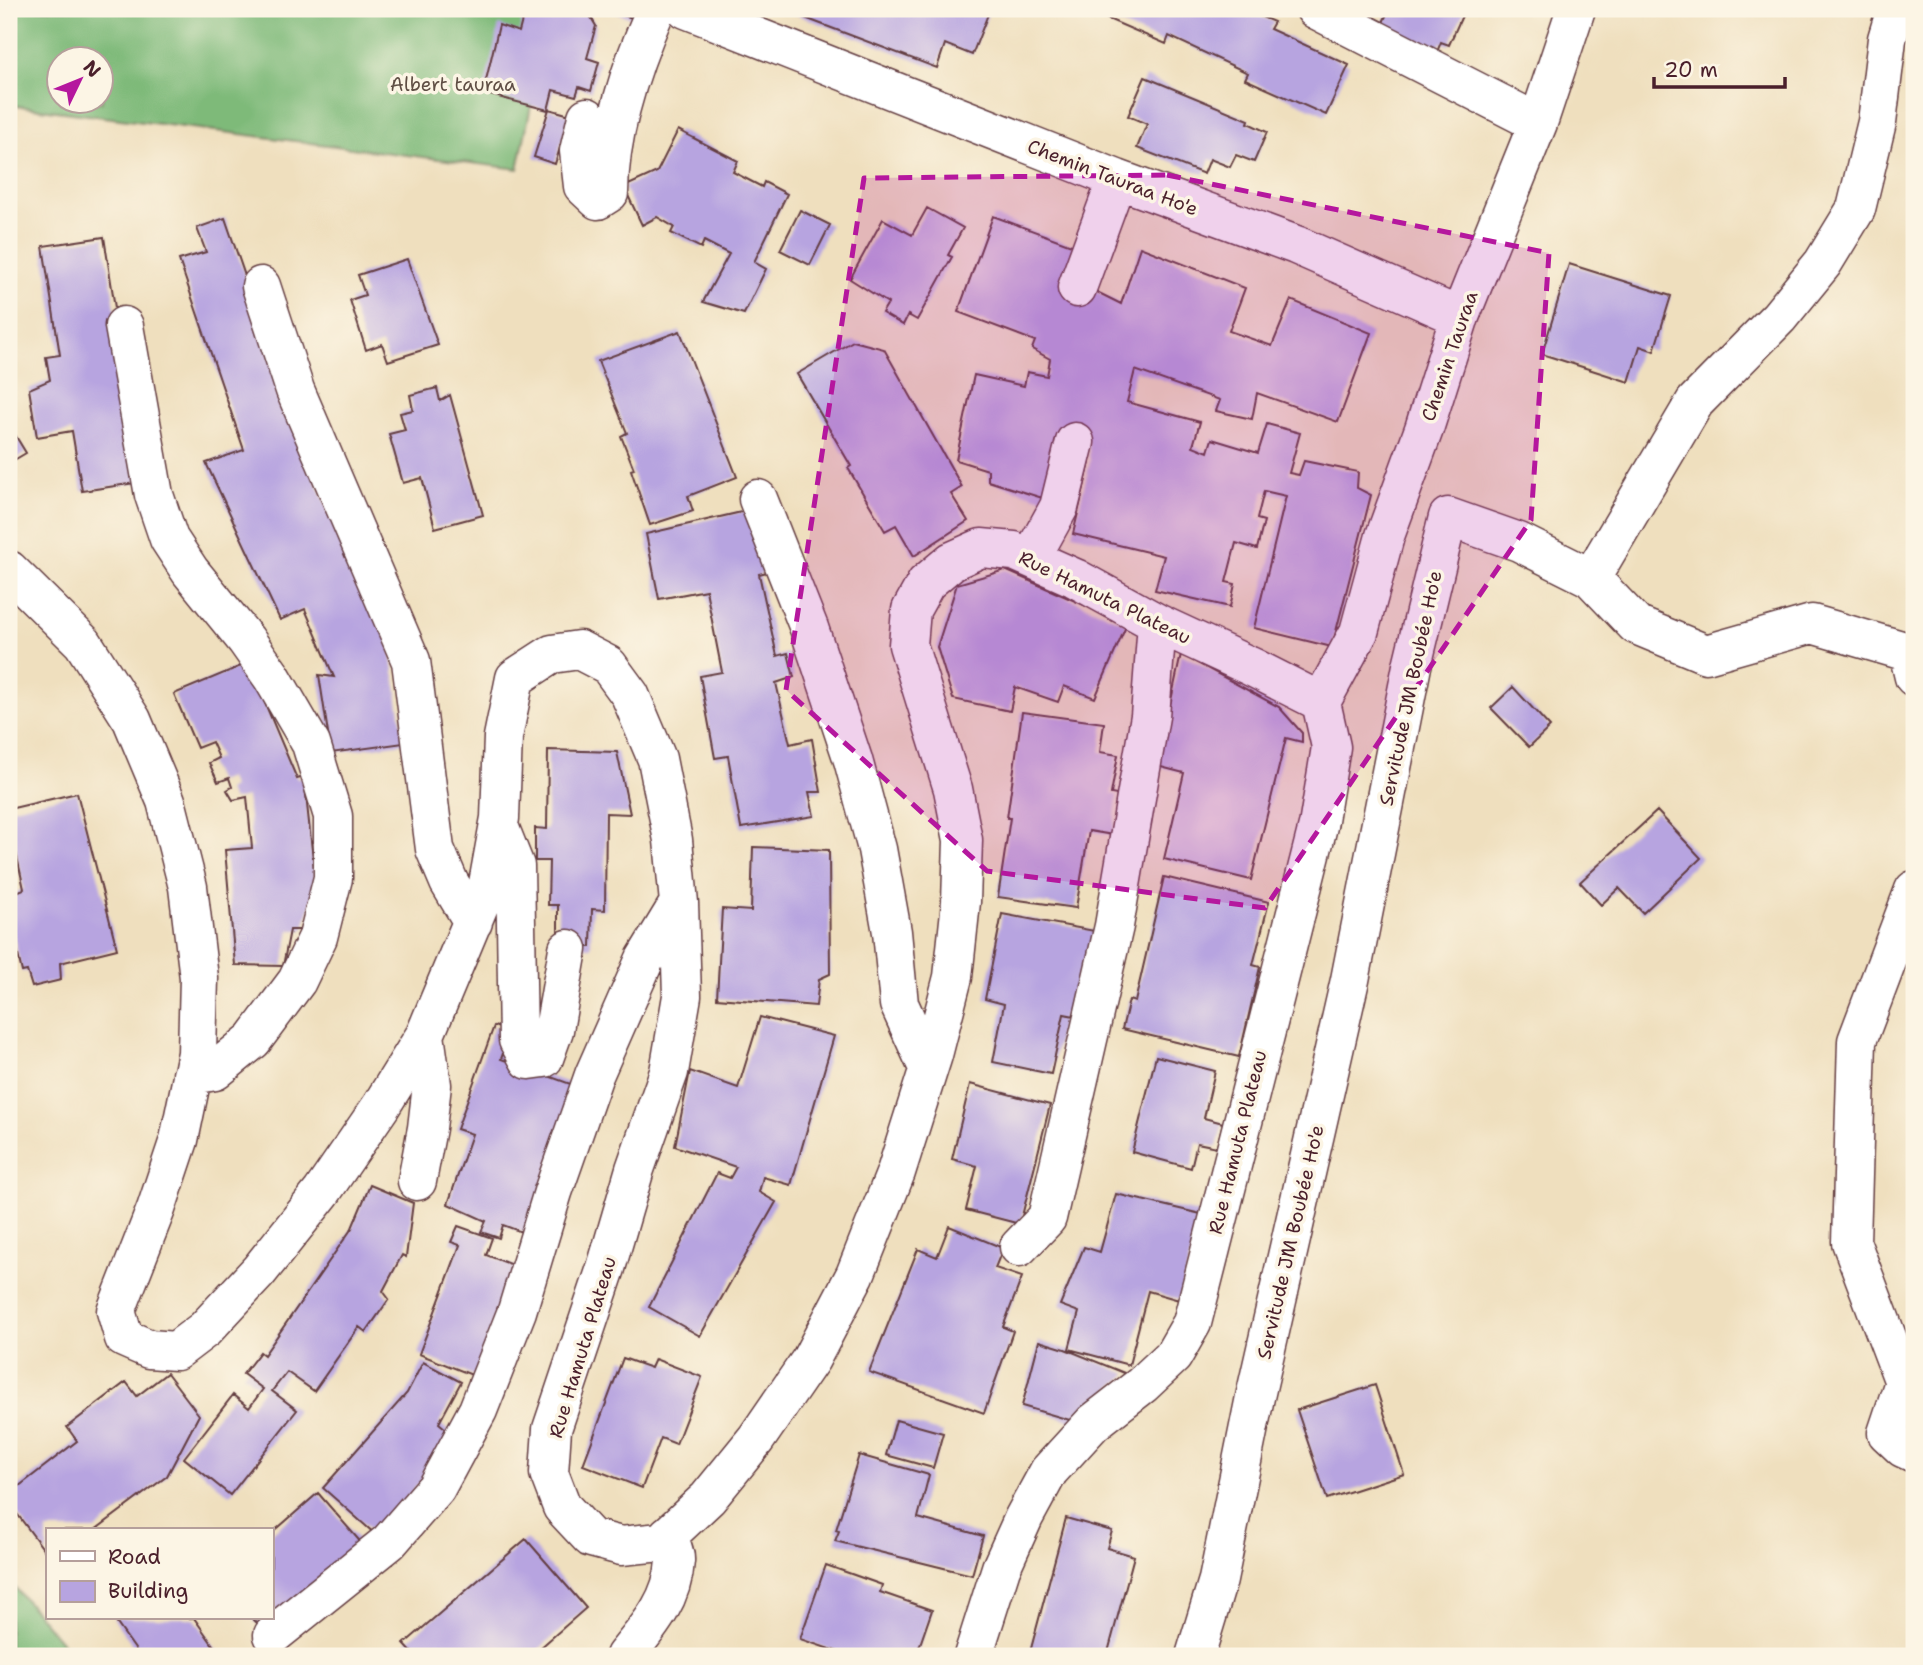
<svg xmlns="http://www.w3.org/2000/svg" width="1923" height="1665" viewBox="0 0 1923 1665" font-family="'Shantell Sans',sans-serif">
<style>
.forest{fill:#7eba79;stroke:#646c52;stroke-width:2;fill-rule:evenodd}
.building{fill:#b7a4e0}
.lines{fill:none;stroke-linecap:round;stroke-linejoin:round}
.minor-casing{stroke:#633c41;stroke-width:41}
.minor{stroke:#fff;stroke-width:38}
.marked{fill:#b5179e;fill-opacity:0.2;stroke:#b5179e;stroke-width:5;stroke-dasharray:14 9;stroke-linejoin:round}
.labels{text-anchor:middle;stroke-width:7;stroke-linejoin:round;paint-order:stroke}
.park-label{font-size:19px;fill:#5f4e44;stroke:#fcf5e5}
.street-label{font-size:19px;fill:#4a1f2b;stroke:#fcf5e5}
</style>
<rect width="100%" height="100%" fill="#fcf5e5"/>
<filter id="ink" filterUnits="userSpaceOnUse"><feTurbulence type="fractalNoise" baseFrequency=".0143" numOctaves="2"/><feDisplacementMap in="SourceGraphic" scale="14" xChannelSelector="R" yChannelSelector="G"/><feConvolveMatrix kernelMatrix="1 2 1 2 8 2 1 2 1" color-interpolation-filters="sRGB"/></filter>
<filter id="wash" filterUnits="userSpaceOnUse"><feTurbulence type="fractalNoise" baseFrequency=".00686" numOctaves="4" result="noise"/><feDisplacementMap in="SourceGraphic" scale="28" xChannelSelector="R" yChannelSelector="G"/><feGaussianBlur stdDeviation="1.57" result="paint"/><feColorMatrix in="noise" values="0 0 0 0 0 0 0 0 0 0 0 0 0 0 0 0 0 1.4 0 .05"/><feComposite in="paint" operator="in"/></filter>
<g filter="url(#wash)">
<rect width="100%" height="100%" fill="#efdfbe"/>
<path class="forest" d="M9 9H551L518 169 9 105ZM60 60H102V102H60Z
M9 1581 74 1656H9Z"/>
<g id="blocks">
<path class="building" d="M525 9H586L596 26 587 58 599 62 591 91 579 87 576 96 553 90 548 110 483 93 499 25 519 32Z
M605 9H638L635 19Z
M786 9H990L972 55 945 44 937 68 792 13Z
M1085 9H1243L1274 22 1270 29 1349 65 1326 115 1245 79 1248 73 1169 36 1166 44Z
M1389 9H1465L1449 45 1441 42 1433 62 1377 36Z
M1145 77 1249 120 1248 123 1267 132 1254 162 1236 155 1230 167 1210 159 1204 174 1137 148 1147 124 1128 116Z
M549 109 570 115 555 164 534 157Z
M678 130 738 161 733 172 762 187 764 182 787 194 754 262 766 269 744 314 703 302 729 254 704 241 701 248 671 233 674 227 657 217 642 225 624 187 657 172Z
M927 208 963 228 948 255 952 257 917 320 908 315 903 325 882 313 888 303 850 279 883 219 912 235Z
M800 210 830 225 810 265 780 250Z
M993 216 1085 250 1093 290 1121 304 1140 247 1245 288 1229 331 1272 346 1291 300 1371 333 1338 422 1257 393 1252 419 1216 411 1220 400 1135 370 1127 402 1200 422 1193 446 1208 452 1212 439 1258 453 1267 424 1300 433 1289 473 1299 475 1304 461 1358 472 1357 488 1371 495 1332 647 1254 628 1286 496 1264 491 1257 519 1264 521 1257 549 1236 543 1226 582 1235 584 1230 607 1155 590 1164 556 1073 534 1090 462 1088 439 1052 501 988 481V470L956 460 974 375 1024 386 1027 372 1047 376 1050 359 1032 349 1035 341 958 312Z
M225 218 317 485 390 643 404 743 331 753 319 675 334 677 305 609 280 620 206 463 244 450 179 260 206 252 197 228Z
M104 237 142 482 82 491 72 431 37 437 29 389 50 380 46 357 60 355 43 246Z
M407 259 438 345 388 361 382 344 366 350 350 300 365 295 358 275Z
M1569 264 1671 296 1654 351 1640 346 1629 382 1542 354Z
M680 331 737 477 688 496 693 511 650 525 631 470 634 469 621 436 627 433 598 361Z
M853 341 884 349 962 487 951 494 968 521 914 556 896 525 885 531 848 468 851 466 797 374Z
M437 388 440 401 450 395 483 515 435 528 422 478 403 483 389 434 405 430 400 413 413 410 410 395Z
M9 425 26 453 9 463Z
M746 511 771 571 759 574 777 656 788 653 794 677 776 683 790 744 812 739 821 792H809L814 816 741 828 728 756 715 758 700 676 722 672 706 590 659 599 646 534Z
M1005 570 1127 624 1095 698 1064 686 1058 702 1015 687 1010 711 953 699 937 647 957 584Z
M1181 654 1279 707 1302 733V742L1286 738 1251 880 1164 859 1184 773 1157 766Z
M248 663 297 779 304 777 316 887 303 930H290L283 966 235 965 225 850 252 848 247 797 233 800 227 790 232 787 229 778 218 782 209 763 219 758 212 742 197 748 174 694Z
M1513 687 1550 727 1529 747 1491 708Z
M1022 712 1104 723 1100 752 1118 755 1111 794 1117 795 1113 835 1089 831 1076 908 998 897 1010 818H1007Z
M548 750 617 752 630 814 606 813 605 910 592 909 591 947 558 946V905H548L549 861H535V828L547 829Z
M77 793 117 949 60 963 61 980 32 987 27 971 22 972 9 916V895L24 889 9 820V809Z
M1657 811 1701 858 1643 913 1619 888 1601 905 1580 882Z
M753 847 829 850 830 974 819 979 816 1006 717 998 722 909 751 911Z
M1164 877 1269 902 1253 965 1260 967 1239 1057 1122 1029 1129 1000 1135 1002Z
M1002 914 1100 932 1085 1018 1064 1014 1051 1074 993 1062 1004 1004 985 999Z
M760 1017 834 1036 791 1185 763 1177 759 1192 776 1202 700 1336 649 1307 717 1173 730 1178 736 1167 675 1146 690 1071 738 1088Z
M494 1026 511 1032 501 1059 579 1087 527 1234 503 1225 499 1238 481 1232 486 1221 448 1204 472 1134 457 1129Z
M1156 1056 1215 1071 1204 1118 1223 1123 1217 1147 1197 1143 1191 1168 1132 1152Z
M970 1084 1050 1105 1020 1224 966 1210 977 1166 952 1159Z
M370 1185 413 1203 406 1257 402 1255 383 1291 389 1299 366 1332 359 1327 314 1391 287 1372 272 1391 297 1410 230 1495 184 1458 233 1395 249 1408 263 1389 243 1374 260 1352 264 1355 352 1228Z
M1116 1194 1201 1214 1179 1300 1148 1291 1129 1365 1069 1349 1079 1312 1060 1305 1084 1247 1100 1252Z
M458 1226 492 1238 486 1255 523 1269 482 1379 419 1354 460 1245 451 1242Z
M949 1226 1003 1248 995 1268 1022 1277 1003 1327 1013 1331 984 1413 869 1372 918 1249 937 1257Z
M1039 1341 1065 1349 1127 1374 1073 1421 1022 1406Z
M623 1358 651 1368 655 1359 702 1377 676 1444 661 1438 642 1488 583 1465Z
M423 1362 461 1382 439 1423 458 1439 375 1534 323 1488 407 1393Z
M167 1373 199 1415 167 1476 95 1530H47V1554L9 1503V1494L77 1441 67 1427 126 1382 137 1396Z
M1375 1385 1404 1474 1327 1499 1297 1410Z
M896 1420 943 1433 933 1468 886 1455Z
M859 1455 929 1475 918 1518 983 1536 972 1575 835 1541 839 1531 836 1530Z
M318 1493 364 1546 265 1631 252 1618H271V1534Z
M1066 1518 1112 1531 1107 1548 1134 1556 1107 1656H1029Z
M526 1539 586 1608 531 1656H415L404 1644Z
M826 1565 882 1585 880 1592 932 1610 916 1656H850L800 1639Z
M113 1618H194L220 1655 140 1656Z"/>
</g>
</g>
<g filter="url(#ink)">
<use href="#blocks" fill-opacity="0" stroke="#633c41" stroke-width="2"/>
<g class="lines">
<defs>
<path id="minor" d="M686 9 1117 179 1296 245 1460 317
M1315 9 1538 123
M587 117 579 151 583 186 598 200 609 193C609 130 631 66 656 9
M261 286 295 390 411 661 435 849 449 882 473 922
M1077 288 1117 179
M124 326 154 495 169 539 190 571 246 640 272 677 311 744 333 816V878L318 937 297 981 253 1040 215 1071 192 1075
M758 499 809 628 853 760 877 849 892 932 899 1004 928 1068
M1031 558 1059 507 1075 442
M9 570 83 643 132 720 166 801 188 887 199 978 197 1053 179 1140 156 1209 116 1311 124 1338 149 1349 176 1351 205 1329 259 1271 322 1192 381 1106 425 1035 488 884 500 818 503 737 515 678 552 654 579 650 608 665 630 695 657 759 673 840 679 903 682 996 669 1072 635 1169 606 1268 552 1429 549 1473 562 1507 591 1538 621 1546 661 1542 708 1498 756 1439 811 1359 855 1275 896 1172 933 1055 953 977 961 902 963 840 953 789 908 645 911 610 926 583 952 561 981 548 1014 551 1075 578 1157 623 1252 667 1321 702 1331 747 1318 826 1192 1323 1173 1356 1142 1385 1093 1423 1049 1471 1024 1517 1001 1568 973 1656
M1591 578 1636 625 1706 654 1812 624 1908 652 1914 677
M1321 702 1359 632 1385 536 1424 429 1459 319 1538 123 1576 9
M501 831 515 866 518 1040 529 1060 544 1058 554 1030 568 949
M1914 890 1857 1041 1851 1242 1904 1382 1887 1433 1903 1448 1914 1453
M417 1181 427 1128 432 1085 425 1035
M1019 1247 1047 1218 1114 926 1150 716 1157 623
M273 1635 389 1542 436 1488 478 1410 517 1311 553 1192 594 1075 645 959 679 903
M625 1656C648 1628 673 1600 675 1561 676 1553 670 1543 668 1535
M1195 1656 1218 1580 1255 1397 1350 980 1412 666 1448 517 1519 542 1591 578 1695 402 1779 317 1823 263 1856 209 1877 122 1887 39 1896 9"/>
</defs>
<use href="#minor" class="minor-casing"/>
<use href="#minor" class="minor"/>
</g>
</g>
<path class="marked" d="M1167 175 1549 253 1531 520 1265 908 987 871 786 690 864 178Z"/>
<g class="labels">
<g class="park-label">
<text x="453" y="91">Albert tauraa</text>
</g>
<g class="street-label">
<text transform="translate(1113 177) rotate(21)" y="7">Chemin Tauraa Ho'e</text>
<text transform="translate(1449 356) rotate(-71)" y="7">Chemin Tauraa</text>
<text transform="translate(1105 597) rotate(26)" y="7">Rue Hamuta Plateau</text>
<text transform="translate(1410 688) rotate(-78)" y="7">Servitude JM Boubée Ho'e</text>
<text transform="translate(1237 1142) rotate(-76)" y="7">Rue Hamuta Plateau</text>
<text transform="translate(1290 1242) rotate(-77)" y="7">Servitude JM Boubée Ho'e</text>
<text transform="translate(582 1347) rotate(-73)" y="7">Rue Hamuta Plateau</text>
</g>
</g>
<rect width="1923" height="1665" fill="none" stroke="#fcf5e5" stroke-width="35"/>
<rect x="46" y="1528" width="228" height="91" fill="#fcf5e5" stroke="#b59f9b" stroke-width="2"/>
<rect x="60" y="1551" width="35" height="10" fill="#ffffff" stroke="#b59f9b" stroke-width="2"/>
<text x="108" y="1564" font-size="21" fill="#4a1f2b">Road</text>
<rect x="60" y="1581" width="35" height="21" fill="#b7a4e0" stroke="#b59f9b" stroke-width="2"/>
<text x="108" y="1598" font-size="21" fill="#4a1f2b">Building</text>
<g transform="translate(80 80) rotate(47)"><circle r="33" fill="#fcf5e5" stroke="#b59f9b" stroke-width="2"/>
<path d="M0-5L12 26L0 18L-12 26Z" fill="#b5179e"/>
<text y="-10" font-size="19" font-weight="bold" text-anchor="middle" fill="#4a1f2b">N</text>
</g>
<path d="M1654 77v10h131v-10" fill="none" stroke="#4a1f2b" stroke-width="3.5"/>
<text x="1664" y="77" font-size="21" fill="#4a1f2b" stroke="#fcf5e5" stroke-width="5" paint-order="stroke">20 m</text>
</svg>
